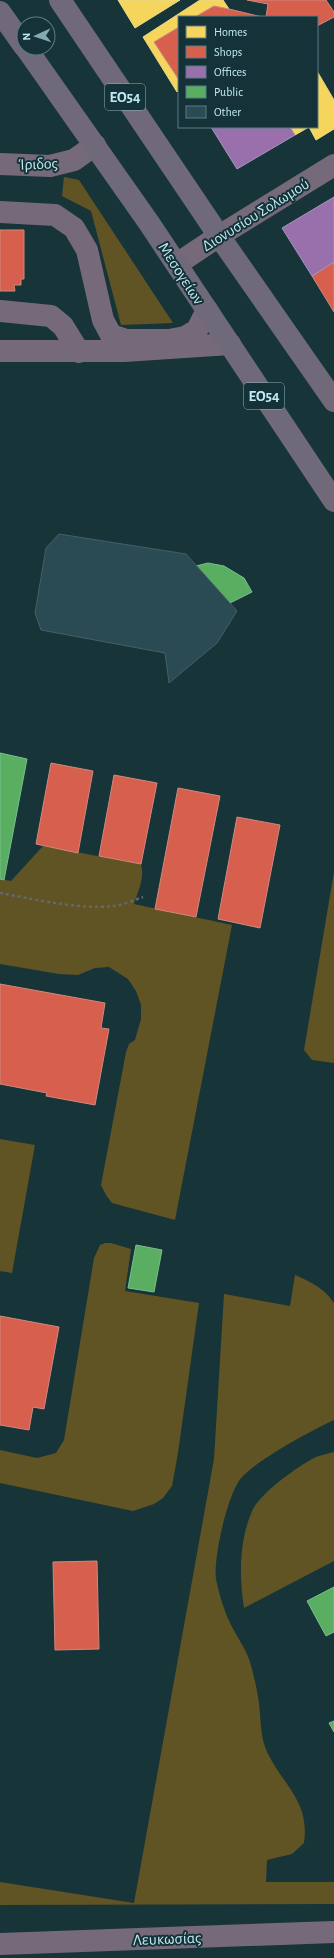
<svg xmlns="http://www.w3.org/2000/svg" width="334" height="1958" viewBox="0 0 334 1958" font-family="'Alegreya Sans',sans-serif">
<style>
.green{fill:#605424}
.homes{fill:#f6d55c;stroke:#e6db89}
.shops{fill:#d6604d;stroke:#cf897f}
.offices{fill:#9970ab;stroke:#a595c1}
.public{fill:#5aae61;stroke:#79c08d}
.building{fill:#2b4b54;stroke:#445f68}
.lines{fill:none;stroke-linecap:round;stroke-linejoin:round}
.path{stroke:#626770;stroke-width:2.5;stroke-dasharray:3 3;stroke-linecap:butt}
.minor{stroke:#766a7a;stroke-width:22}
.major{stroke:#6f697a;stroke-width:22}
.labels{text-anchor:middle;stroke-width:4;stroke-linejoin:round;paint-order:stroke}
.shield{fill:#153238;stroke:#8db3bb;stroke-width:1}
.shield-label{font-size:15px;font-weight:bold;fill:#c0eaf3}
.street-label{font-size:16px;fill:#c0eaf3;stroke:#153238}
</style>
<rect width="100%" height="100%" fill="#173439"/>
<path class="green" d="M64 177 79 180 173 323 121 325 91 211 62 196Z
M43 846 141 864C145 878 138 891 134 904L232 925 175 1220 112 1203 106 1195 101 1185 126 1052 129 1044 135 1040 141 1019V1005L136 991 128 979 109 967 95 968 78 975 59 974 0 964V879L11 881Z
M334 872V1063L312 1060 304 1050Z
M0 1139 35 1145 12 1273 0 1271Z
M105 1243H111L131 1249 125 1291 199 1303 178 1453 172 1486 163 1498 154 1504 133 1511 0 1483V1450L37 1458 56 1453 64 1440 94 1258 100 1245Z
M295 1275C311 1282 324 1288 334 1303V1420C310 1431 259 1459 242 1477 228 1492 213 1558 216 1579 219 1594 224 1611 231 1625 237 1637 246 1649 250 1662 254 1676 257 1689 259 1703 261 1720 260 1738 268 1754 284 1786 310 1802 304 1843L292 1854 267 1860 266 1882H334V1904L0 1905V1882L134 1903 214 1459 224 1294 290 1306Z
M334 1452V1561L244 1608C239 1576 239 1539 253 1509 262 1492 297 1467 314 1458 320 1455 327 1454 334 1452Z"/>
<path class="homes" d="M118 0H180L135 28Z
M200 0H223L229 9 214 6 195 17H179V27L154 42 179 80V90L177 92 143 37Z
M317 71 334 100V129L316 140 309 127 295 135 290 127H317Z"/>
<path class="shops" d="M247 0H326L334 12V17L317 26V17H266L268 4Z
M214 6 229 9 262 17H195Z
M179 27V80L154 42Z
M0 230H24V279H21V285H14L15 291H0Z
M334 262V312L312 276Z
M51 763 93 771 78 853 36 844Z
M114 775 157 783 141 864 99 856Z
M178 788 220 796 196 917 155 909Z
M237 817 280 825 260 928 218 919Z
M0 984 105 1003 101 1028 109 1029 95 1105 46 1096 47 1093 0 1084Z
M0 1316 59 1327 44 1409 33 1407 29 1430 0 1425Z
M97 1561 99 1649 55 1650 53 1562Z"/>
<path class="offices" d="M211 127H290L295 135 237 169Z
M334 197V262L312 276 282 228Z"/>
<path class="public" d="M208 563 224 566 244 578 252 592 230 603H207L188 594 187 578 196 566Z
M0 753 27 759 4 880 0 879Z
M136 1245 162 1250 154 1292 128 1288Z
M334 1587V1632L326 1636 307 1601Z
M334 1721V1732L329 1723Z"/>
<path class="building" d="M59 534 186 554 237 611 217 643 169 683 165 653 41 630 35 613 46 548Z"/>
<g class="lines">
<path class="path" d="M0 893C34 899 79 910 114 906 123 905 134 900 143 897"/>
<path class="minor" d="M0 164 50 166 74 160 95 145
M0 212 55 215 74 228 87 250 103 320 111 335 126 340H169L185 337 197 330 207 310
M177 264 219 236 334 165
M0 311 51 316 63 326 79 352
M0 351H124L230 344
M0 1944 334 1932"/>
<path class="major" d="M60 0 219 236 334 401
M0 12 24 46
M26 48 149 223 334 501"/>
</g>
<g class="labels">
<g class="shield">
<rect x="105" y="84" width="40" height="26" rx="3"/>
<rect x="244" y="383" width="40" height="26" rx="3"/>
</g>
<g class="shield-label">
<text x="125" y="102">ΕΟ54</text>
<text x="264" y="401">ΕΟ54</text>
</g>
<g class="street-label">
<text transform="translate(38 163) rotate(-2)" y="6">Ίριδος</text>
<text transform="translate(255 214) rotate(-32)" y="6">Διονυσίου Σολωμού</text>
<text transform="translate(182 273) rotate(57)" y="6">Μεσογείων</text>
<text transform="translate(167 1938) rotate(-2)" y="6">Λευκωσίας</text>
</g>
</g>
<rect x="178" y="16" width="140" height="112" fill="#153238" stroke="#597c83"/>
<rect x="186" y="26" width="20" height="12" fill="#f6d55c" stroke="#597c83"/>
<text x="214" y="36" font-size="12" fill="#c0eaf3">Homes</text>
<rect x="186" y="46" width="20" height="12" fill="#d6604d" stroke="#597c83"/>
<text x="214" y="56" font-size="12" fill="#c0eaf3">Shops</text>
<rect x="186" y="66" width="20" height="12" fill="#9970ab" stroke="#597c83"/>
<text x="214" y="76" font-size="12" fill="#c0eaf3">Offices</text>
<rect x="186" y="86" width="20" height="12" fill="#5aae61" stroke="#597c83"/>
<text x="214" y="96" font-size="12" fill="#c0eaf3">Public</text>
<rect x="186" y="106" width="20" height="12" fill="#2b4b54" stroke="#597c83"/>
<text x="214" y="116" font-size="12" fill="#c0eaf3">Other</text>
<g transform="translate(36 36) rotate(267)"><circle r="19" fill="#153238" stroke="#597c83"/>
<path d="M0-3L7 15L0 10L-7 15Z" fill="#85aab2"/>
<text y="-6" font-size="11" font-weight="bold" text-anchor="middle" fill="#c0eaf3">N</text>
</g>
</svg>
